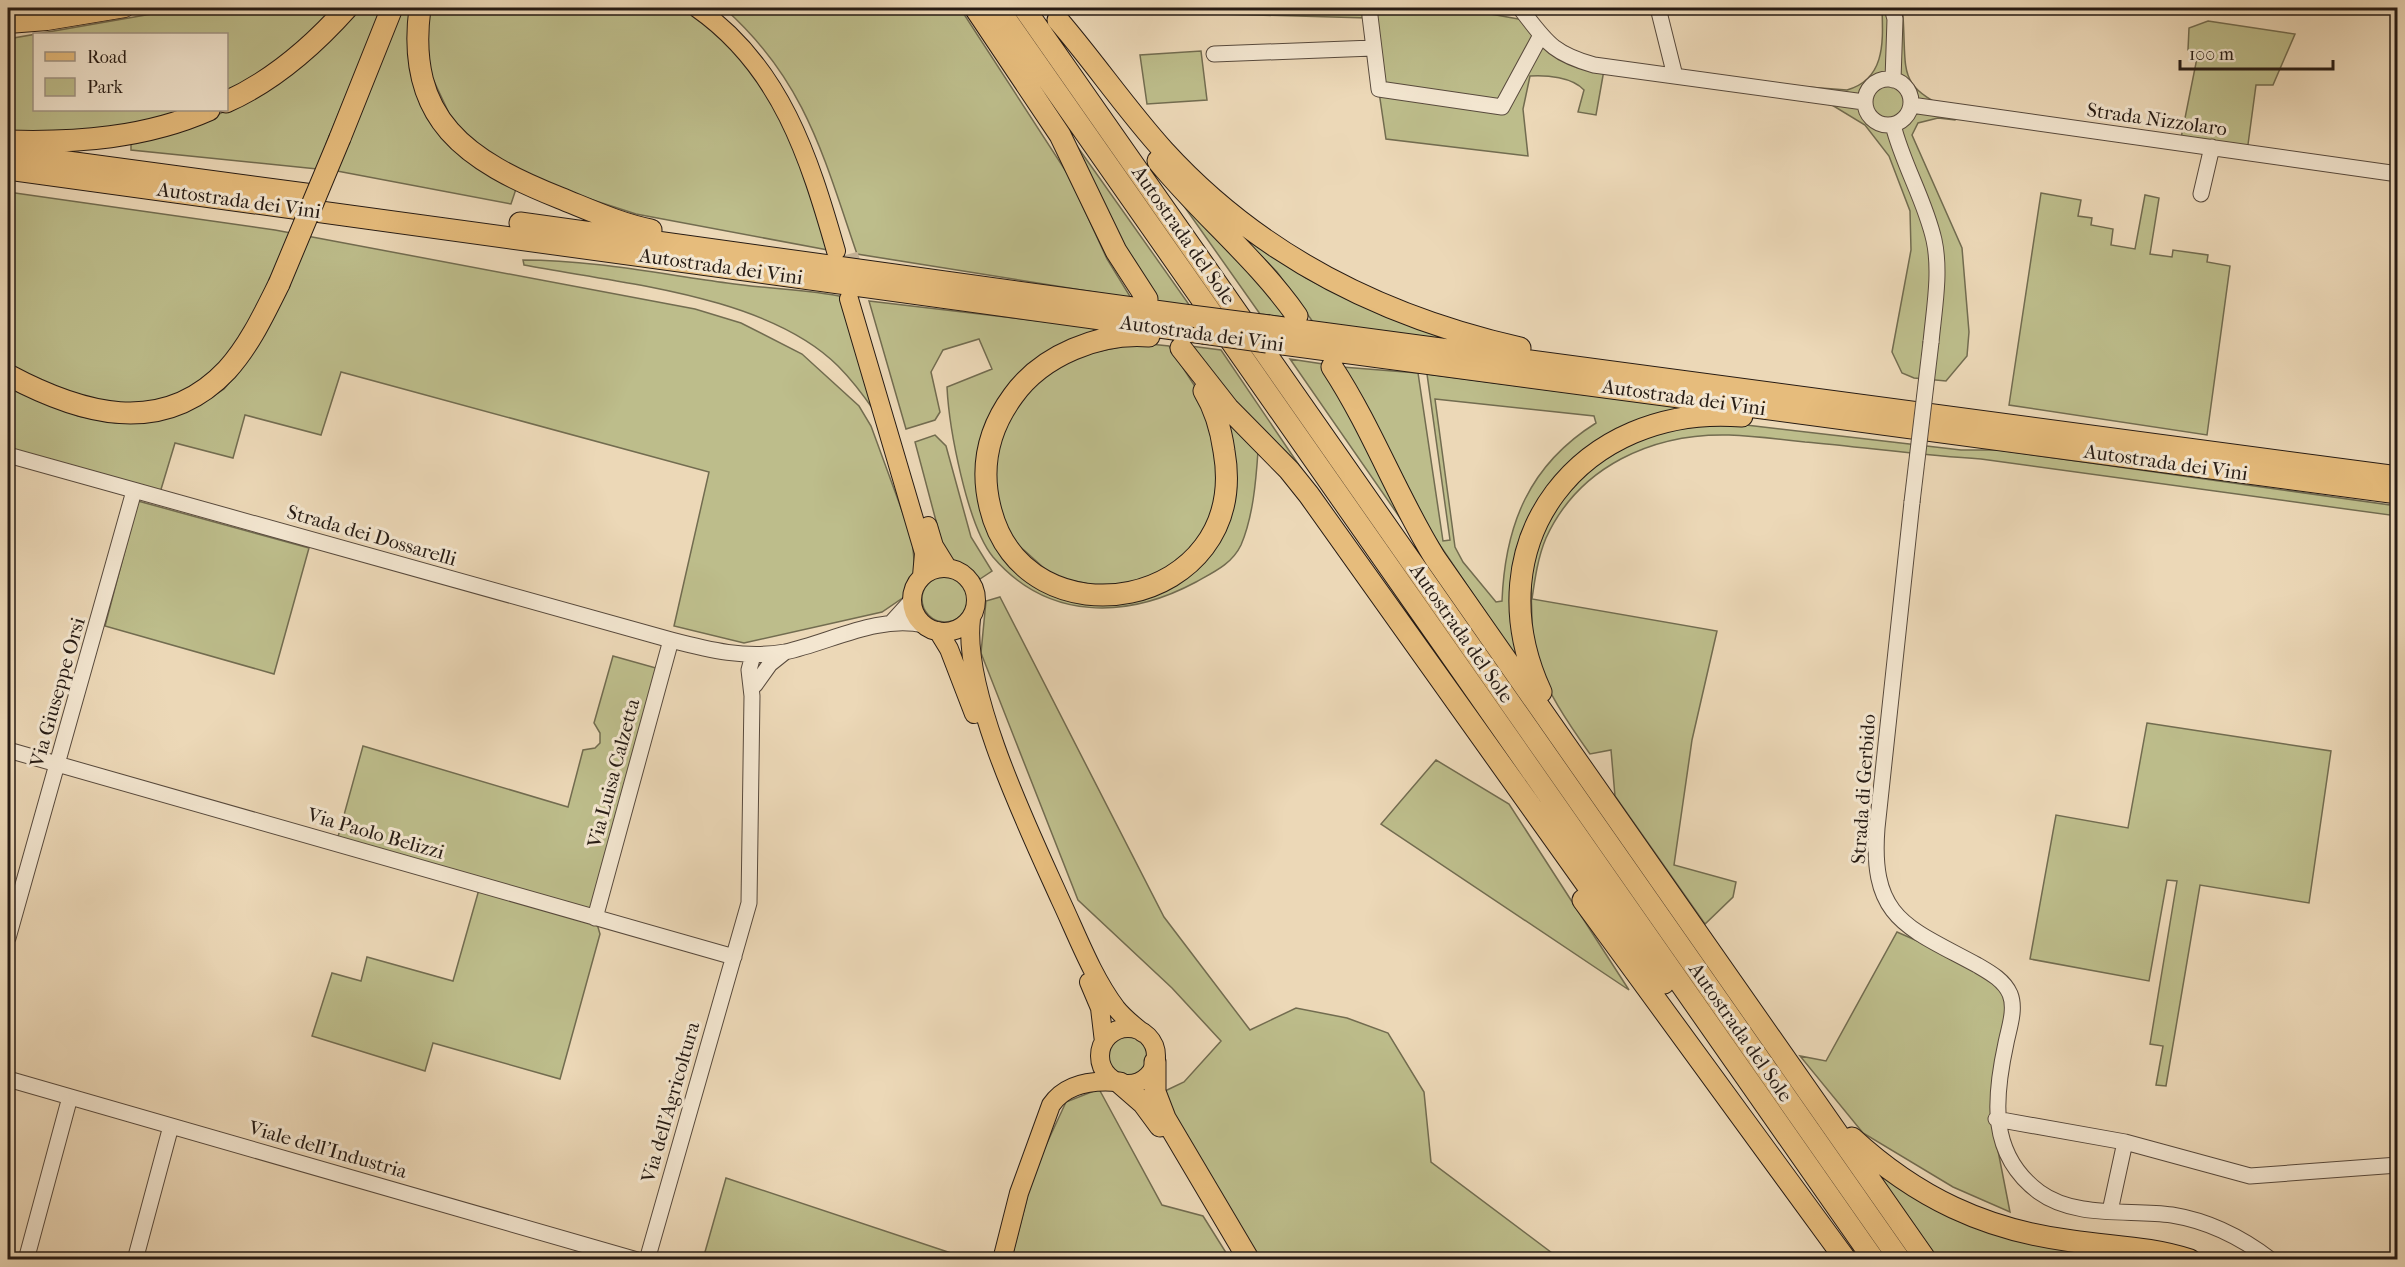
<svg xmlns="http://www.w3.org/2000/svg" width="2405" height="1267" viewBox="0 0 2405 1267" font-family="'IM FELL French Canon',serif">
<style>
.green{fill:#bdbd8b;stroke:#726c50;stroke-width:1.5;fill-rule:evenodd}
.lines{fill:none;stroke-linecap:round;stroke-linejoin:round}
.major-tunnel{stroke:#c4b296;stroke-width:18;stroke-dasharray:18 9;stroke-linecap:butt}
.minor-casing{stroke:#584a3d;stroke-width:17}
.major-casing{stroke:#261b14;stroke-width:20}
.highway-casing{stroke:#261b14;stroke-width:23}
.minor{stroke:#f3e6d0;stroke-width:15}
.major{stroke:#e6bc7c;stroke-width:18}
.highway{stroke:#e6bc7c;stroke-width:21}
.minor-bridge-casing{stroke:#584a3d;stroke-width:17;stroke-linecap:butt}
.highway-bridge-casing{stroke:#261b14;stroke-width:23;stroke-linecap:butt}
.minor-bridge{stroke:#f3e6d0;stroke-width:15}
.highway-bridge{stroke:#e6bc7c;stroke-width:21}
.labels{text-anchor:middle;stroke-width:6;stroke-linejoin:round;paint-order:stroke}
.street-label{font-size:20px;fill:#261b14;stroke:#f3e6d0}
</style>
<rect width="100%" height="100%" fill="#ecd8b7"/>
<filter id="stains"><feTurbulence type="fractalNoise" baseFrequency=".00333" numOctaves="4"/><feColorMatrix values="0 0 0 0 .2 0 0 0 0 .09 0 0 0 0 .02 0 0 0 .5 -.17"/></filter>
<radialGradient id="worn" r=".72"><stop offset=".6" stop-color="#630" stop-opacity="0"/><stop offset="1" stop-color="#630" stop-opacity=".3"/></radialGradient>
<path class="green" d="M8 8H70L8 14Z
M186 8H335L283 57 227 93 226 34H34V110H186L143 124 105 130 8 132V39Z
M356 8H382L326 144 399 8H414L418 86 517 186 511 204 337 171 131 150V141L205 121 243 102Z
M430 8H687C776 68 797 154 828 250L636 214 537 182 504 168 455 126 425 62Z
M724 8H960L1069 176 1107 259 1131 298 857 254C823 155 805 80 724 8Z
M1222 8H1457L1524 20 1604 70 1596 115 1578 112 1584 90C1572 77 1547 75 1530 76L1523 109 1528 156 1386 139 1368 18 1221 14Z
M1882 8H1900L1903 16C1907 77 1896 85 1957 113L1955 120 1938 118 1918 123 1912 135 1962 248 1969 332 1967 356 1946 381 1914 378 1902 373 1892 352 1911 250 1910 211 1889 156 1865 125 1832 105 1688 78 1847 90C1886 79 1883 41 1882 8Z
M2208 21 2295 34 2273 85H2256L2247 152 2180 143 2197 58 2188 50 2189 28Z
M1201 51 1207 100 1147 104 1140 55Z
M1067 132 1190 306 1154 301 1131 263Z
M1167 182 1291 318 1260 314Z
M8 192 275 230 695 309 741 323 802 354 859 406 871 426 912 538 915 571 904 597 882 612 744 643 674 626 709 472 341 372 321 435 245 415 233 458 175 443 159 496 8 456V383L78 416 116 423 201 404 224 389 242 368 289 287 273 279 223 369 166 402 101 406 8 368Z
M2041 193 2081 200 2078 216 2092 218 2091 225 2113 229 2111 245 2135 249 2145 195 2159 198 2150 254 2172 257 2173 250 2208 255 2207 262 2230 266 2207 435 2009 405Z
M1224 218 1306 278 1353 302 1442 336V339L1313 322 1277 272Z
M523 260C591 260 660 274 727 283 767 289 806 289 845 297L875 412C864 396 852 380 838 366 767 295 618 283 524 265Z
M869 301 1090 327 1095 330 1094 334 1020 379 980 493 1044 583 1163 586 1234 492V461L1221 415 1258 451C1256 481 1253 517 1241 545 1232 564 1214 572 1196 582 1127 619 1048 621 993 557 967 525 949 428 947 387L992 369 979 339 943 350 931 372 940 412 935 420 906 429Z
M1140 343 1169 346 1205 402 1223 465 1210 528 1173 568 1114 589 1054 577 1007 535 990 466 1020 394 1070 357Z
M1190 346 1221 350 1305 474 1238 407Z
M1290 359 1323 364 1414 538Z
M1342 367 1418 373 1443 541 1450 540 1427 374 1694 409 1630 429 1534 515 1521 665 1431 532 1364 400ZM1435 399 1594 416 1596 423C1529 465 1505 525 1502 601L1496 602 1463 562 1455 547Z
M1729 423 1961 450H1999L2397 506V516L1981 459C1923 456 1864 447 1805 442 1780 439 1754 436 1729 435 1653 433 1579 466 1546 538 1538 557 1535 578 1532 599L1717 631 1692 740 1674 865 1736 882 1733 897 1705 924 1615 796 1611 750 1590 754C1568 723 1545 689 1533 653L1530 555 1575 477 1651 432Z
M935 435 946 446 971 537 992 571 980 579 965 572 944 551 915 442Z
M138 501 309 548 274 674 105 626Z
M922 599a23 23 0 1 1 46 0a23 23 0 1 1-46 0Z
M1000 597 1164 917 1250 1030 1296 1008 1347 1018 1388 1033 1424 1092 1431 1162 1560 1259H1258L1176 1121 1165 1091 1184 1082 1221 1041 1172 988 1078 900 981 653 986 601Z
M613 656 663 670 595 917 600 934 560 1079 433 1043 425 1071 312 1036 332 973 361 981 367 957 453 981 480 886 336 844 363 746 568 807 583 750 595 748 600 743V733L594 723Z
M2147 723 2331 751 2309 903 2200 885 2166 1086 2156 1085 2163 1046 2150 1044 2177 881 2167 880 2149 981 2030 959 2056 815 2128 828Z
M1436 760 1509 804 1629 990 1381 824Z
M1897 932 1991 973 2010 994 1992 1120 2010 1212 1953 1187 1863 1133 1800 1056 1826 1061Z
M1106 1056a21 21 0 1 1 42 0a21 21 0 1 1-42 0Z
M1099 1089 1162 1205 1203 1216 1230 1259 1011 1260 1034 1171 1066 1102Z
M1868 1162 1928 1201 2177 1259H1933Z
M726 1178 969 1259H703Z"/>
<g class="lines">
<path class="major-tunnel" d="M849 254 862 302"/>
<defs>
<path id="minor" d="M1369 8 1379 89 1502 107 1541 35
M1520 8C1546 41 1551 53 1594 65L1864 102
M1658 8 1675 76
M1892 8 1895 19 1893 80
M1214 54 1373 48
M1865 102a23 23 0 1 1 46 0a23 23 0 1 1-46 0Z
M1911 105 2398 174
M1893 125C1903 165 1925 200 1934 240 1941 272 1934 310 1931 342
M2201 194 2212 147
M8 455 671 640C709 650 746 659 785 652 831 642 877 615 924 625
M1912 502 1877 828C1870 919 1907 927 1977 965 1989 972 2004 980 2010 994 2016 1009 2009 1028 2006 1043 1994 1098 1988 1154 2039 1192 2076 1219 2130 1209 2172 1215 2209 1221 2241 1237 2271 1260
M892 622 912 600
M755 685 770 664 785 652
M8 750 734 957
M595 918 671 640
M8 938 134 491
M8 1079 637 1260
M1996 1119 2125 1142 2250 1176 2398 1165
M2110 1211 2125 1142
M26 1260 70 1097
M135 1260 171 1126
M647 1260 749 903 752 696 749 670 753 655"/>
<path id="major" d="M697 8C781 67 809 157 836 251
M8 24 47 21 125 8
M849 299 924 553 922 576
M928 526 934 546 947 567
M912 600a32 32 0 1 1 64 0a32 32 0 1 1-64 0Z
M971 619C962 692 1029 830 1060 899 1077 935 1092 976 1116 1008 1124 1018 1133 1025 1143 1033
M938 631 949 649 974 714
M1089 982 1100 1008 1104 1042
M1100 1056a28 28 0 1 1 56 0a28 28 0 1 1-56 0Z
M1002 1260 1019 1193 1051 1105C1066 1083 1092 1080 1117 1082"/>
<path id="highway" d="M420 8C405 120 467 161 560 198 590 210 620 224 651 230
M975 8 1060 135 1116 251 1147 299
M998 8 1874 1260
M1024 8 1900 1260
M1058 20C1095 63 1126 109 1164 151 1259 255 1383 317 1520 348
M226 102C273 81 313 46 347 8
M340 138 392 8
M8 141C76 143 146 138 209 110
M8 154 313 195
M1158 161C1202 215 1257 259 1297 316
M8 169 1203 333
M520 223 1191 316
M1269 326 2398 477
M1149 336C1100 332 1042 355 1013 396 988 430 980 466 990 507 1024 650 1252 610 1224 451 1221 430 1215 409 1204 391
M1267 342 2398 493
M1181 348 1228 408 1289 470 1309 495 1597 899 1664 983
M1332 367C1372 428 1397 497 1435 558L1926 1260
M8 375C79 413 162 439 227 370 249 346 264 314 279 284
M1541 692C1472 542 1581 403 1742 416
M1583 900 1846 1260
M1155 1062V1092L1165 1118 1249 1260
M1120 1083 1143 1103 1160 1126
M1852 1138C1916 1197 1985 1230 2072 1241 2113 1247 2151 1247 2190 1260"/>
</defs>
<use href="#minor" class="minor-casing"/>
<use href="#major" class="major-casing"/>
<use href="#highway" class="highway-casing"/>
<use href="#minor" class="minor"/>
<use href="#major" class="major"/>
<use href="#highway" class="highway"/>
<defs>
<path id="minor-bridge" d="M1912 502 1931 342"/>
<path id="highway-bridge" d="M279 284 340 138
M1191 316 1269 326
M1203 333 1267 342"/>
</defs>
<use href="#minor-bridge" class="minor-bridge-casing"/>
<use href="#highway-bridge" class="highway-bridge-casing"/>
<use href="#minor-bridge" class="minor-bridge"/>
<use href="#highway-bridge" class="highway-bridge"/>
</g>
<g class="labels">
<g class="street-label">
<text transform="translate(2157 119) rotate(8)" y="7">Strada Nizzolaro</text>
<text transform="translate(239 200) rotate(8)" y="7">Autostrada dei Vini</text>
<text transform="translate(1184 235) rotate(55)" y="7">Autostrada del Sole</text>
<text transform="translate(721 266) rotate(8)" y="7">Autostrada dei Vini</text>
<text transform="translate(1202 333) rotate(8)" y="7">Autostrada dei Vini</text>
<text transform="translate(1684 397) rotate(8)" y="7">Autostrada dei Vini</text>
<text transform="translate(2166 462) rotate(8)" y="7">Autostrada dei Vini</text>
<text transform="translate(372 535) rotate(16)" y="7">Strada dei Dossarelli</text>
<text transform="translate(1462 633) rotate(55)" y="7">Autostrada del Sole</text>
<text transform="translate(57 692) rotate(-74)" y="7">Via Giuseppe Orsi</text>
<text transform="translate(613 773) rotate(-75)" y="7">Via Luisa Calzetta</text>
<text transform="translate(1863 789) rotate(-86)" y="7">Strada di Gerbido</text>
<text transform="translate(376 833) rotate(16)" y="7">Via Paolo Belizzi</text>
<text transform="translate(1741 1032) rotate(55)" y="7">Autostrada del Sole</text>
<text transform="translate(670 1102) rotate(-74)" y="7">Via dell'Agricoltura</text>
<text transform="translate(328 1149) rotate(16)" y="7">Viale dell'Industria</text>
</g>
</g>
<rect width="2405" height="1267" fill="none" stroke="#ecd8b7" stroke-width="30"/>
<rect x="9" y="9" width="2387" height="1249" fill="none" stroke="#261b14" stroke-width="3"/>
<rect x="15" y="15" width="2375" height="1237" fill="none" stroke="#261b14" stroke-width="1.5"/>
<rect x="33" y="33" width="195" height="78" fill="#f3e6d0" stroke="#a19585" stroke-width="1.5"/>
<rect x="45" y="52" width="30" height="9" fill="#e6bc7c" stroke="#a19585" stroke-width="1.5"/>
<text x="87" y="63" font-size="18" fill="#261b14">Road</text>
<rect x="45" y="78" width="30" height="18" fill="#bdbd8b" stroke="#a19585" stroke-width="1.5"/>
<text x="87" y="93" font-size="18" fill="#261b14">Park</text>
<path d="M2180 60v9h153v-9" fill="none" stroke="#261b14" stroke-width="3"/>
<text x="2189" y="60" font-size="18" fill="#261b14" stroke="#f3e6d0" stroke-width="4.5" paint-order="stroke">100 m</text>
<rect width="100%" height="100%" filter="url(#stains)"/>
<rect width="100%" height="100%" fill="url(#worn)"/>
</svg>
